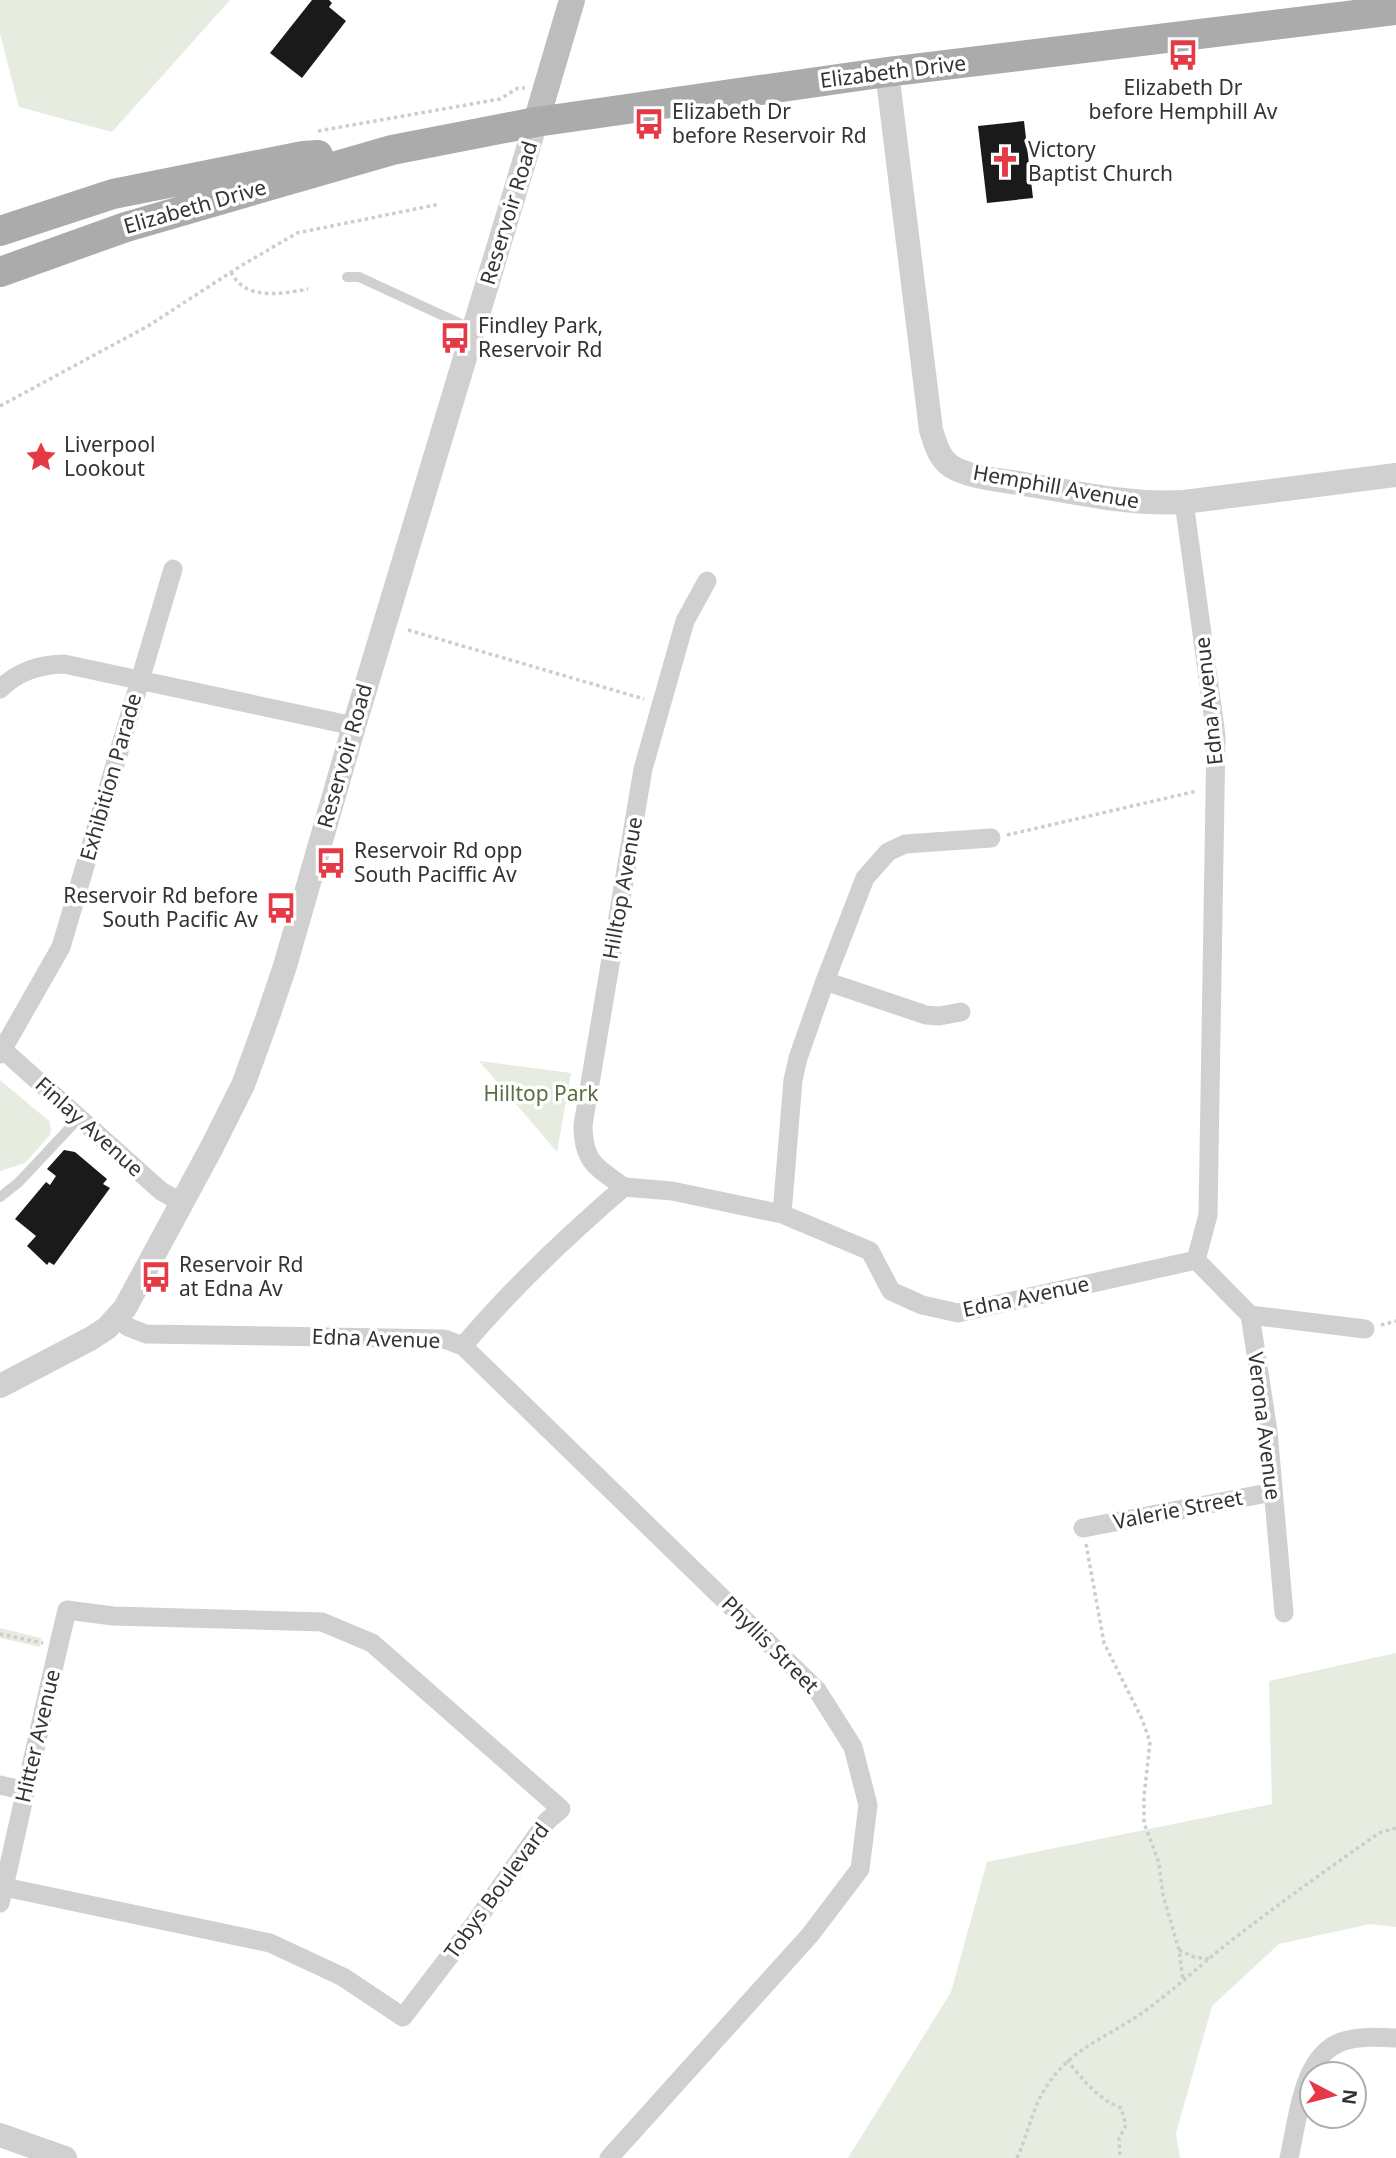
<svg xmlns="http://www.w3.org/2000/svg" width="1396" height="2158" viewBox="0 0 1396 2158" font-family="'Noto Sans',sans-serif">
<style>
.green{fill:#e6ecdf}
.building{fill:#1a1a1a}
.lines{fill:none;stroke-linecap:round;stroke-linejoin:round}
.path{stroke:#cdcdcd;stroke-width:3.5;stroke-dasharray:3.5 3.5;stroke-linecap:butt}
.service{stroke:#d0d0d0;stroke-width:10}
.minor{stroke:#d0d0d0;stroke-width:19}
.tertiary{stroke:#d0d0d0;stroke-width:24}
.secondary{stroke:#bdbdbd;stroke-width:26}
.primary{stroke:#ababab;stroke-width:30}
.labels{text-anchor:middle;stroke-width:7;stroke-linejoin:round;paint-order:stroke}
.street-label{font-size:21px;fill:#333;stroke:#fff}
.poi-label{font-size:21px;fill:#333;stroke:#fff;text-anchor:start}
.park-label{font-size:21px;fill:#56703f;stroke:#fff}
</style>
<rect width="100%" height="100%" fill="#fff"/>
<path class="green" d="M0 0H230L112 132 19 107 0 34Z
M479 1061 571 1073 557 1152Z
M0 1080 49 1121 51 1129 50 1135 25 1163 0 1171Z
M0 1628 41 1638 40 1647 0 1638Z
M1396 1653V1927L1370 1924 1279 1944 1212 2006 1176 2133 1180 2158H848L951 1992 987 1862 1272 1804 1269 1681Z"/>
<path class="building" d="M312 0H329L332 3 329 7 346 21 302 78 270 53Z
M1024 121 1033 198 987 203 978 126Z
M64 1150 75 1152 107 1179 103 1184 110 1188 54 1265 49 1262 47 1265 27 1246 36 1236 15 1219 46 1182 50 1185 56 1176 47 1169Z"/>
<g class="lines">
<path class="path" d="M318 131 500 99 518 88H525
M231 272C245 301 281 294 308 289
M0 406 148 326 239 267 297 233 440 204
M408 630 644 699
M1007 835 1197 791
M1381 1325 1396 1321
M1086 1544 1104 1643 1142 1719 1150 1742 1144 1797V1823L1159 1863 1163 1895 1179 1950 1183 1980
M0 1634 43 1643
M1179 1950 1194 1957 1210 1959
M1067 2060C1082 2079 1099 2100 1121 2108L1126 2125 1119 2138 1120 2158
M1017 2158C1029 2132 1033 2103 1051 2080 1076 2045 1116 2033 1149 2008 1178 1986 1204 1962 1232 1940 1280 1903 1329 1868 1379 1833L1396 1828"/>
<path class="service" d="M347 277H359L472 329
M0 1197 19 1182 79 1118"/>
<path class="minor" d="M1184 502 1216 736 1208 1215 1196 1260
M0 689C19 671 38 665 64 664L354 726
M825 981 926 1015 939 1016 961 1012
M0 1047 161 1191 182 1203
M0 1054 61 947 173 569
M624 1187C596 1167 583 1162 583 1125L643 769 685 621 707 581
M782 1214 793 1080 798 1058 825 981 865 878 888 852 905 844 991 838
M1196 1260 1250 1315 1268 1431 1284 1613
M1250 1315 1365 1329
M116 1318 128 1327 146 1334 444 1339 463 1346C512 1288 567 1236 624 1187L672 1191 782 1214 870 1251 891 1291 922 1305 958 1313 1196 1260
M463 1346 817 1690 853 1747 868 1805 860 1869 810 1935 609 2158
M1083 1528 1273 1492
M0 1785 26 1791
M0 1903 4 1887C25 1795 45 1702 67 1610L113 1616 322 1622 372 1643 561 1809 547 1821 472 1927 403 2017 343 1977 270 1943 4 1887
M1289 2158C1298 2121 1301 2057 1341 2042 1359 2036 1378 2037 1396 2038"/>
<path class="tertiary" d="M887 72 931 430C936 446 940 462 956 469 977 479 1003 480 1024 484 1078 493 1130 505 1184 502L1396 475
M0 1386 90 1339 107 1328 125 1308 212 1147 243 1085 266 1022 285 966 354 726 536 122
M0 2135 65 2158"/>
<path class="secondary" d="M536 122 572 0"/>
<path class="primary" d="M0 231 113 194 303 156 318 155
M0 272 126 227 392 150 536 122 887 72 1396 10"/>
</g>
<defs>
<symbol id="bus-bare" viewBox="-9 -9 18 18"><path d="M-5-6H5V4H4V6H2V4H-2V6H-4V4H-5ZM-3.5-4V0h7V-4ZM-3.5 1.2v1.5H-2V1.2ZM2 1.2v1.5H3.5V1.2Z" fill="#e63946" stroke="#fff" stroke-width="2.5" paint-order="stroke"/></symbol>
<symbol id="church-bare" viewBox="-9 -9 18 18"><path d="M-1.2-6h2.4v3.5h3.3v2.4h-3.3V6h-2.4V-.1h-3.3v-2.4h3.3Z" fill="#e63946" stroke="#fff" stroke-width="2.5" paint-order="stroke"/></symbol>
<symbol id="sight-bare" viewBox="-9 -9 18 18"><path d="M0-6L1.8-2.2L6-1.7L2.9 1.2L3.7 5.4L0 3.3L-3.7 5.4L-2.9 1.2L-6-1.7L-1.8-2.2Z" fill="#e63946" stroke="#fff" stroke-width="2.5" paint-order="stroke"/></symbol>
</defs>
<g fill-rule="evenodd">
<use href="#bus-bare" x="1161" y="33" width="44" height="44"/>
<use href="#bus-bare" x="627" y="102" width="44" height="44"/>
<use href="#church-bare" x="983" y="140" width="44" height="44"/>
<use href="#bus-bare" x="433" y="316" width="44" height="44"/>
<use href="#sight-bare" x="19" y="435" width="44" height="44"/>
<use href="#bus-bare" x="309" y="841" width="44" height="44"/>
<use href="#bus-bare" x="259" y="886" width="44" height="44"/>
<use href="#bus-bare" x="134" y="1255" width="44" height="44"/>
</g>
<g class="labels">
<g class="street-label">
<text transform="translate(893 72) rotate(-7)" y="7">Elizabeth Drive</text>
<text transform="translate(195 207) rotate(-16)" y="7">Elizabeth Drive</text>
<text transform="translate(509 213) rotate(-73)" y="7">Reservoir Road</text>
<text transform="translate(1056 487) rotate(10)" y="7">Hemphill Avenue</text>
<text transform="translate(1209 701) rotate(-96)" y="7">Edna Avenue</text>
<text transform="translate(345 756) rotate(-74)" y="7">Reservoir Road</text>
<text transform="translate(111 777) rotate(-74)" y="7">Exhibition Parade</text>
<text transform="translate(623 888) rotate(-80)" y="7">Hilltop Avenue</text>
<text transform="translate(89 1127) rotate(42)" y="7">Finlay Avenue</text>
<text transform="translate(1026 1297) rotate(-12)" y="7">Edna Avenue</text>
<text transform="translate(376 1339) rotate(2)" y="7">Edna Avenue</text>
<text transform="translate(1264 1426) rotate(83)" y="7">Verona Avenue</text>
<text transform="translate(1178 1510) rotate(-11)" y="7">Valerie Street</text>
<text transform="translate(770 1645) rotate(45)" y="7">Phyllis Street</text>
<text transform="translate(38 1736) rotate(-77)" y="7">Hitter Avenue</text>
<text transform="translate(497 1891) rotate(-54)" y="7">Tobys Boulevard</text>
</g>
<g class="poi-label">
<text x="1183" y="95" text-anchor="middle">Elizabeth Dr<tspan x="1183" dy="24">before Hemphill Av</tspan></text>
<text x="672" y="119">Elizabeth Dr<tspan x="672" dy="24">before Reservoir Rd</tspan></text>
<text x="1028" y="157">Victory<tspan x="1028" dy="24">Baptist Church</tspan></text>
<text x="478" y="333">Findley Park,<tspan x="478" dy="24">Reservoir Rd</tspan></text>
<text x="64" y="452">Liverpool<tspan x="64" dy="24">Lookout</tspan></text>
<text x="354" y="858">Reservoir Rd opp<tspan x="354" dy="24">South Paciffic Av</tspan></text>
<text x="258" y="903" text-anchor="end">Reservoir Rd before<tspan x="258" dy="24">South Pacific Av</tspan></text>
<text x="179" y="1272">Reservoir Rd<tspan x="179" dy="24">at Edna Av</tspan></text>
</g>
<g class="park-label">
<text x="541" y="1101">Hilltop Park</text>
</g>
</g>
<g transform="translate(1333 2095) rotate(97)"><circle r="33" fill="#ffffff" stroke="#adadad" stroke-width="2"/>
<path d="M0-5L12 26L0 18L-12 26Z" fill="#e63946"/>
<text y="-10" font-size="19" font-weight="bold" text-anchor="middle" fill="#333333">N</text>
</g>
</svg>
